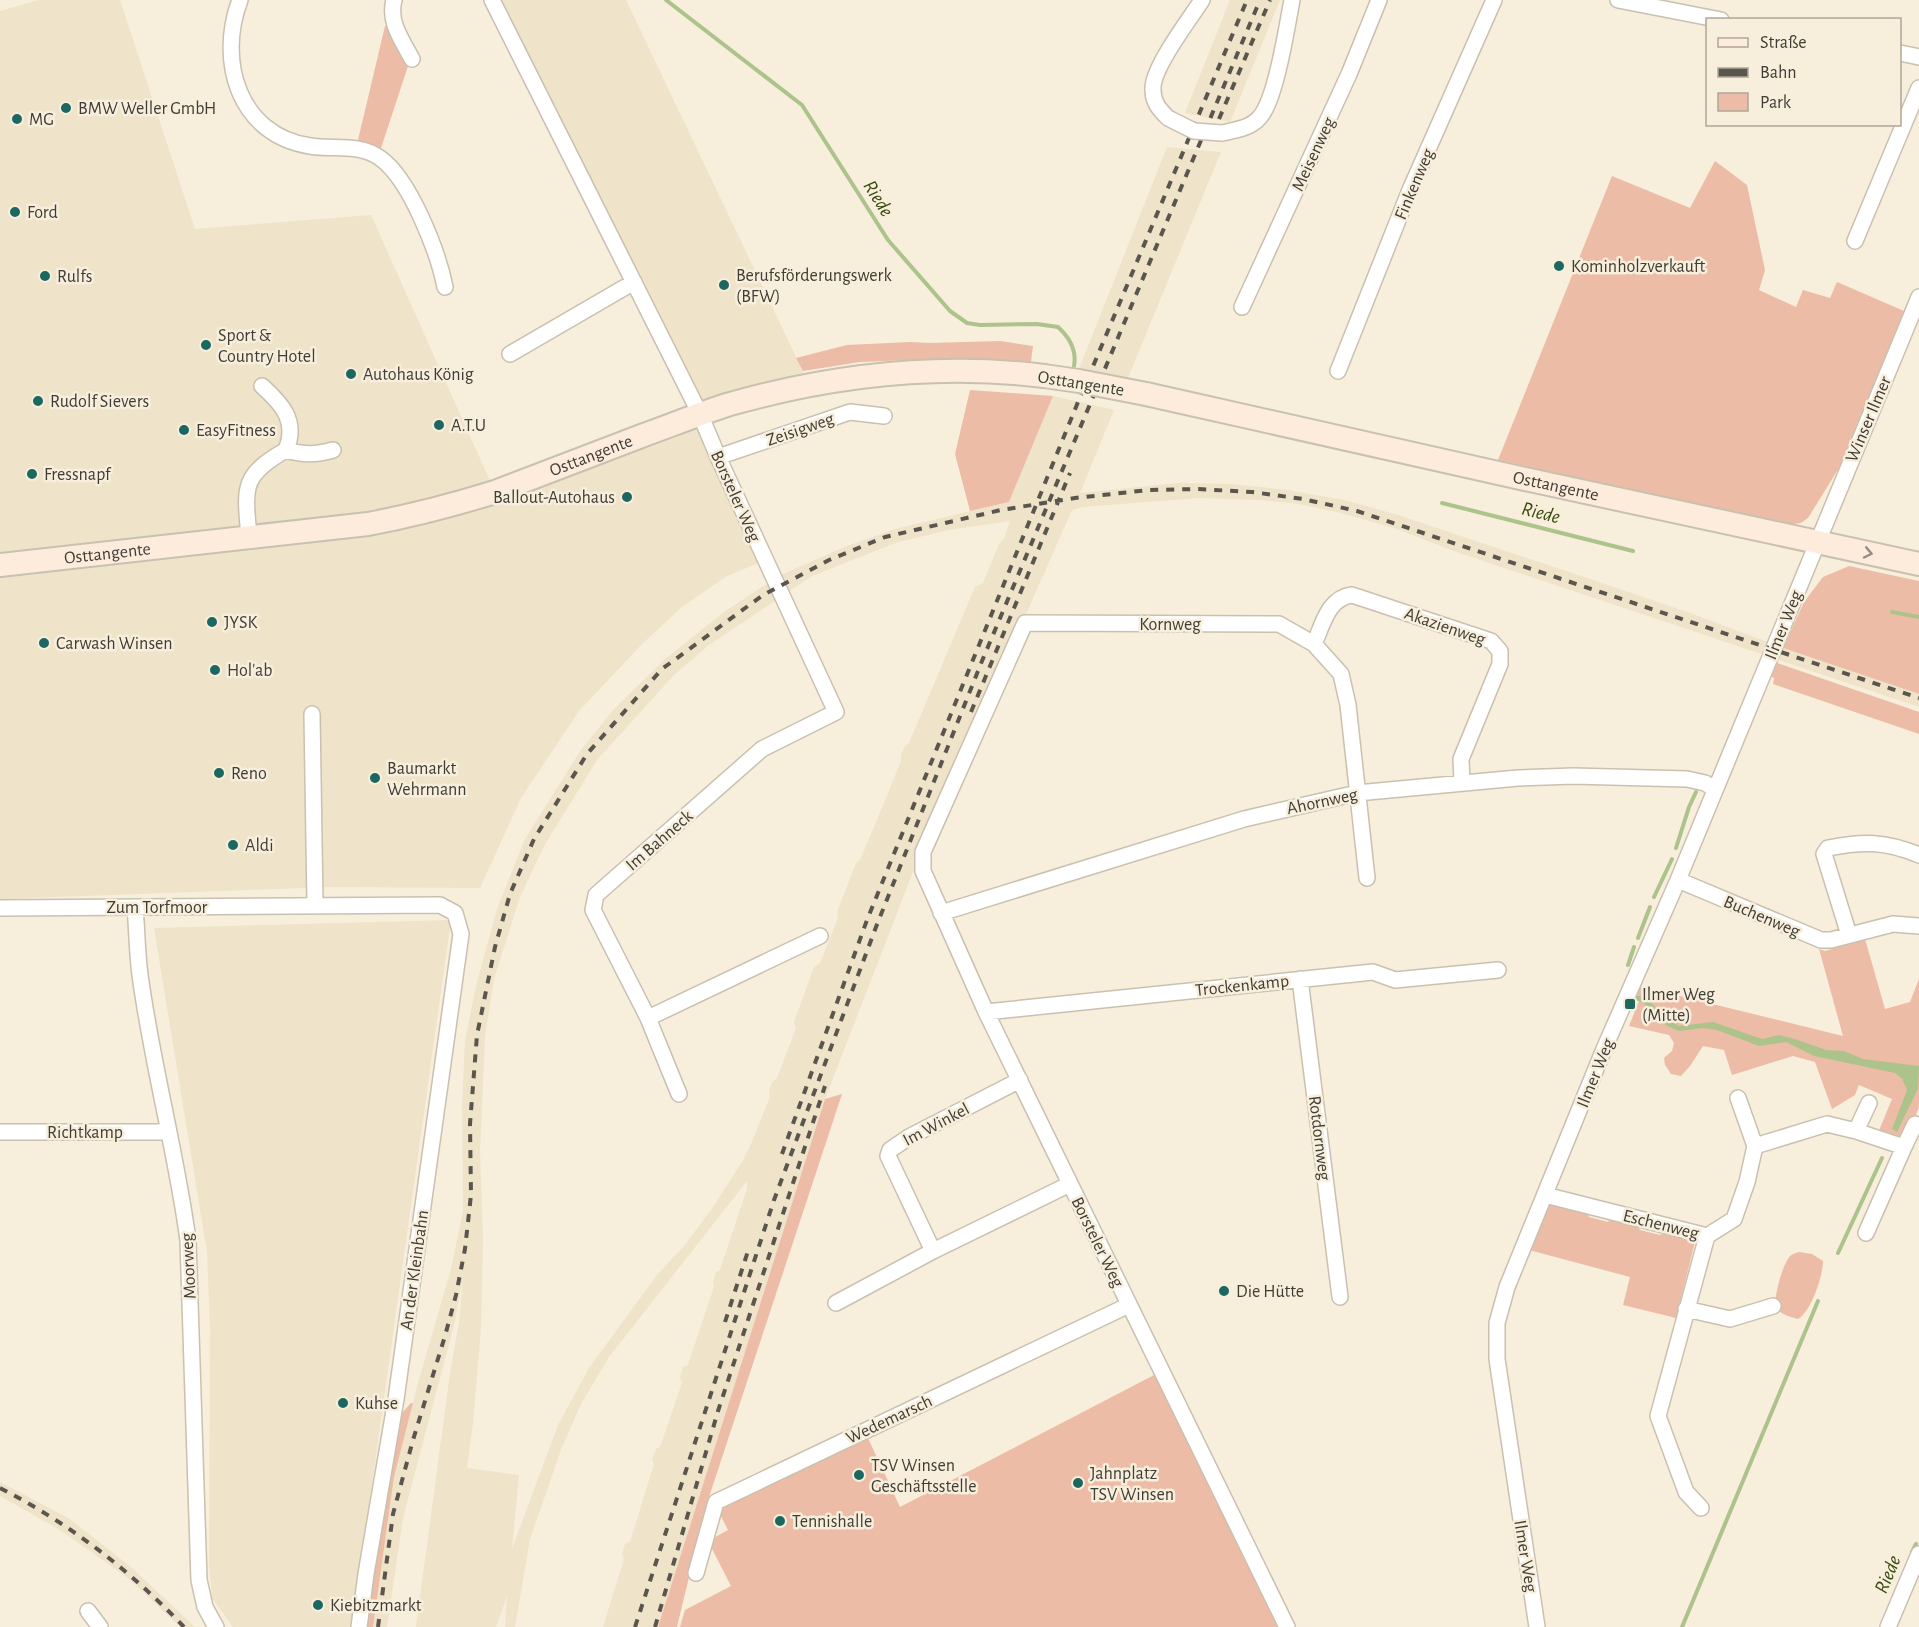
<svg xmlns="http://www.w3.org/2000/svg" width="1919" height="1627" viewBox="0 0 1919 1627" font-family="'Alegreya Sans',sans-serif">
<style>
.built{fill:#efe3ca;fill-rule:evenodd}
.green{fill:#edbca6}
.water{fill:#adc38c}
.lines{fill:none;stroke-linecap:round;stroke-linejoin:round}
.stream{stroke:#adc38c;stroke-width:4}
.street-casing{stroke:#c9c1b0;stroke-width:18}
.secondary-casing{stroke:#c9c1b0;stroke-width:26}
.street{stroke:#fff;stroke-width:15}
.secondary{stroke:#fdecdc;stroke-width:22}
.rail{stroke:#5a564e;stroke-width:4;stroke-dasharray:8 8;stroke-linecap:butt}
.street-bridge-casing{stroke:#c9c1b0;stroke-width:18;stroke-linecap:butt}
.secondary-bridge-casing{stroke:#c9c1b0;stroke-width:26;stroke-linecap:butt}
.street-bridge{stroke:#fff;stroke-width:15}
.secondary-bridge{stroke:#fdecdc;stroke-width:22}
.oneway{stroke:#958c81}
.poi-dot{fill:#1c6760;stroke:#f7eedc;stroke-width:2}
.labels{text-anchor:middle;stroke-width:5;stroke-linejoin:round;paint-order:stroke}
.poi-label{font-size:18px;fill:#403d36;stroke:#f7eedc;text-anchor:start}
.street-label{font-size:18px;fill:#403d36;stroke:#f7eedc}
.water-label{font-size:20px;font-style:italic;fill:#374a0e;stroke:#f7eedc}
</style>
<rect width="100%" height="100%" fill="#f7eedc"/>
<path class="built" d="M39 0H120L195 229 371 215 495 492 700 414 492 0H626L809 384 700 414 761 562 727 576 682 607 643 643 579 711 521 798 480 888 334 887 0 899V11Z
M1230 0H1280L1230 122 1185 113Z
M1167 147 1221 152 1128 378 1079 369Z
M1053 396 1114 410 1080 493 1178 483 1232 484 1287 490 1344 500 1398 515 1596 581 1693 614 1783 648 1919 694V707L1451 550 1394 528 1337 512 1299 504 1261 500 1199 498 1082 507 1072 510 918 859 825 1099 658 1627H603L624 1559 622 1554 625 1544 630 1542 654 1464 652 1459 656 1449 660 1447 682 1383 680 1377 683 1367 688 1365 714 1287 713 1282 716 1272 720 1270 747 1189V1181L609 1357 581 1404 562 1447 530 1539 515 1627H505L507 1596 496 1627H416L450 1373 459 1323 463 1277 454 1325 403 1518 387 1627H373L394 1477 418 1383 451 1269 463 1211 462 1106 465 1041 476 986 497 909 525 839 581 750 614 709 664 660 724 612 779 576 842 548 895 529 1009 502ZM1010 521 1004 539 999 544 983 583 975 587 909 743 905 746 901 755V761L884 803 860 860 856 863 837 912 838 918 820 963 814 967 794 1022 796 1028 777 1078 772 1082 769 1091 770 1097 751 1144 742 1162 711 1210 684 1246 657 1275 589 1368 558 1425 512 1549 519 1475 467 1468 473 1422 481 1329 483 1239 480 1151 485 1037 494 979 520 897 544 846 597 760 673 676 709 645 812 576 898 542 949 530Z
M451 920 352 1627H233L212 1598 211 1586 209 1565 210 1328 207 1252 154 928Z
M0 1482 70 1519 132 1568 195 1627H180L128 1578 60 1530 0 1496Z"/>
<path class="green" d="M385 26 395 30 410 60 381 148 358 140Z
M1715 161 1747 185 1765 270 1759 290 1796 307 1803 290 1830 298 1837 282 1904 311 1839 468 1808 518 1801 523 1786 525 1498 460 1612 176 1690 208Z
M1000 341 1033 346 1030 369 911 360 860 362 803 371 796 358 847 345 910 342 930 343Z
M970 390 1053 396 1009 502 970 511 955 454Z
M1849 566 1919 581V694L1783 648 1804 602 1823 577Z
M1777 663 1919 712V734L1773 684 1774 678 1770 676Z
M1865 939 1885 1009 1910 1002 1919 979V1107L1910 1130 1901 1143 1878 1133 1892 1099 1859 1085 1855 1095 1832 1109 1815 1062 1793 1056 1732 1075 1724 1050 1703 1046 1690 1066 1681 1076 1671 1074 1665 1065 1664 1058 1672 1051 1674 1043 1669 1035 1629 1026 1639 1001 1634 999 1639 986 1843 1036 1819 949 1825 951Z
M842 1094 706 1506 677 1627H658L825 1099Z
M1547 1203 1588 1214 1589 1217 1608 1222 1611 1219 1638 1226 1640 1230 1660 1235 1664 1233 1695 1242 1676 1318 1623 1305 1630 1277 1529 1250Z
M1799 1252 1812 1254 1823 1261C1823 1276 1811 1312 1798 1319 1791 1317 1781 1315 1777 1308 1772 1299 1783 1264 1790 1256 1792 1254 1796 1253 1799 1252Z
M1158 1373 1281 1627H680L685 1610 731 1586 708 1541 728 1530 718 1510 867 1436 900 1507Z
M411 1403H413L394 1477 373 1627H366L386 1483 397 1422 402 1413Z"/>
<path class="water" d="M1636 995 1648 999 1664 1017 1679 1026 1713 1022 1762 1039 1779 1035 1795 1039 1826 1050 1844 1051 1863 1059 1919 1066 1918 1089 1897 1132 1892 1129 1907 1090 1902 1079 1895 1073 1814 1056 1786 1042 1759 1046 1717 1030 1703 1028 1679 1031 1667 1026 1660 1020 1657 1013 1643 1003 1634 999Z"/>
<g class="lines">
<path class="stream" d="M666 0 802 105 888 240 950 311 967 323 980 325 1037 324 1058 327C1070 338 1077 350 1074 366
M1442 503 1633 551
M1892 612 1919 617
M1676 848 1689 807 1696 792
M1654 897 1672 859
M1638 938 1650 907
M1628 965 1634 947
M1838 1253 1882 1158
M1912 1552 1916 1544
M1682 1627 1818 1301"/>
<defs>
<path id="street" d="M240 0C217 60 238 135 310 146 334 150 359 143 380 158 410 179 438 252 445 287
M394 0C388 22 402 40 412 59
M492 0 700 414 718 457 836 712 762 749 596 895 593 910 648 1018 679 1094
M1618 0 1721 20
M1900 53 1919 57
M1168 118C1160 110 1153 103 1153 90 1151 69 1190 19 1202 0
M1222 133C1236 130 1251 128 1260 117 1276 99 1287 26 1292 0
M1855 241 1919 88
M1242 307 1349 74 1379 0
M510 354 634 282
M1338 371 1410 190 1494 0
M262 386C282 404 298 421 286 450
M718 457 850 412 884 416
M249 537C245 489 240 476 286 450 303 455 316 455 333 450
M1314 644C1323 624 1328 598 1352 595L1491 641 1500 651V664L1461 759 1462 782
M312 714 315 905
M1678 880 1821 940H1831L1893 924 1919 926
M135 907C137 929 137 953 140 975 152 1064 176 1151 188 1240L199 1580 205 1607 216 1627
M0 908 440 905 455 913 461 934 396 1399 366 1574 359 1627
M941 913 1244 819 1357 793 1518 778 1573 776 1687 779 1705 783 1715 789
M1849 935 1824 854 1828 848C1863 841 1885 841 1919 855
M1300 979 1340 1297
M986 1012 1373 972 1395 980 1498 970
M648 1018 820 936
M1856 1131 1904 1147 1866 1233
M0 1132H169
M1755 1146 1827 1124 1856 1131 1869 1103
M1904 1147 1915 1124
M1545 1195 1707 1236 1734 1219 1747 1182 1755 1146 1738 1098
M933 1251 888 1156 890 1150 909 1137 1020 1080
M836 1303 933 1251 1070 1184
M1686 1309 1730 1319 1773 1306
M1701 1508 1686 1492 1658 1416 1707 1236
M696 1573 716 1502 1129 1305
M88 1611 100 1627
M1287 1627 986 1012 923 871V852L1025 623 1279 624 1314 644 1341 674 1348 705 1367 878
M1537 1627 1497 1359V1323L1507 1287 1604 1049 1678 880 1919 297
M1888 1627 1919 1554"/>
<g id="secondary">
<path id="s1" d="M1146 394 1525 479 1919 564"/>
<path id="s2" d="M0 565 368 524C411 516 453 505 495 492 545 473 594 454 644 435 672 425 701 413 730 404 833 375 938 363 1044 376"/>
</g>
</defs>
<use href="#street" class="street-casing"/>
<use href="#secondary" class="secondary-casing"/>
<use href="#street" class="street"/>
<use href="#secondary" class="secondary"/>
<path class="rail" d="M1219 119 1270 0
M971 712 1070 473
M782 1154 867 920 1078 402 1247 0
M725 1322 748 1251
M0 1488C70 1524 130 1570 184 1627
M378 1627 393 1514 413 1440 445 1336 456 1295 465 1249 471 1195 470 1124 477 1035 495 947 510 894 534 839 587 754 662 669 763 595 829 560 885 537 1001 510 1075 498 1149 490 1197 489 1252 492 1303 499 1357 511 1919 698
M635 1627 774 1200 876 927 982 661 1260 0
M655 1627 718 1411 825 1086"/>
<defs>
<path id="street-bridge" d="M1168 118 1194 131 1222 133"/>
<path id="secondary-bridge" d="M1044 376 1079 381 1146 394"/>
</defs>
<use href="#street-bridge" class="street-bridge-casing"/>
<use href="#secondary-bridge" class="secondary-bridge-casing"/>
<use href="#street-bridge" class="street-bridge"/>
<use href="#secondary-bridge" class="secondary-bridge"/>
</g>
<defs><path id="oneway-chevron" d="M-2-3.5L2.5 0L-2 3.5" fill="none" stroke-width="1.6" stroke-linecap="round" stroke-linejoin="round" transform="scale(1.5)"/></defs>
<use class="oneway" href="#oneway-chevron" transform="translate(1868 553) rotate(12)"/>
<g class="poi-dot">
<circle cx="66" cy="108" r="6"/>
<circle cx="17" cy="119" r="6"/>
<circle cx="15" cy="212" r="6"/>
<circle cx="1559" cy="266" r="6"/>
<circle cx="45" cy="276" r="6"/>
<circle cx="724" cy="285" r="6"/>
<circle cx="206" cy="345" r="6"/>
<circle cx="351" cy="374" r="6"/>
<circle cx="38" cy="401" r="6"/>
<circle cx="439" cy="425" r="6"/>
<circle cx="184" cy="430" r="6"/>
<circle cx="32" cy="474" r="6"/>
<circle cx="627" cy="497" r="6"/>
<circle cx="212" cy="622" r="6"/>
<circle cx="44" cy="643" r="6"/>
<circle cx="215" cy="670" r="6"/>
<circle cx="219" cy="773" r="6"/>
<circle cx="375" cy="778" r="6"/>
<circle cx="233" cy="845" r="6"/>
<rect x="1624" y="998" width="12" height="12" rx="3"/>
<circle cx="1224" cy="1291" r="6"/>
<circle cx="343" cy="1403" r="6"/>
<circle cx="859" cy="1475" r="6"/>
<circle cx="1078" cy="1483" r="6"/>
<circle cx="780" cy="1521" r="6"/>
<circle cx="318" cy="1605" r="6"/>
</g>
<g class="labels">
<g class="poi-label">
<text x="78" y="114">BMW Weller GmbH</text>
<text x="29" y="125">MG</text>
<text x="27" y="218">Ford</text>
<text x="1571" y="272">Kominholzverkauft</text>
<text x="736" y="281">Berufsförderungswerk<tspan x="736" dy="21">(BFW)</tspan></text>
<text x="57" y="282">Rulfs</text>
<text x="218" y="341">Sport &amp;<tspan x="218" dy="21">Country Hotel</tspan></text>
<text x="363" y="380">Autohaus König</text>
<text x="50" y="407">Rudolf Sievers</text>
<text x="451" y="431">A.T.U</text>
<text x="196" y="436">EasyFitness</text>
<text x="44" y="480">Fressnapf</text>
<text x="615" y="503" text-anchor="end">Ballout-Autohaus</text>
<text x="224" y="628">JYSK</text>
<text x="56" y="649">Carwash Winsen</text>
<text x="227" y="676">Hol'ab</text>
<text x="387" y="774">Baumarkt<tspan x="387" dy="21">Wehrmann</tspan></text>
<text x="231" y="779">Reno</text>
<text x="245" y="851">Aldi</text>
<text x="1642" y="1000">Ilmer Weg<tspan x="1642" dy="21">(Mitte)</tspan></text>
<text x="1236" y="1297">Die Hütte</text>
<text x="355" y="1409">Kuhse</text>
<text x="871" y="1471">TSV Winsen<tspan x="871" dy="21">Geschäftsstelle</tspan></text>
<text x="1090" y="1479">Jahnplatz<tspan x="1090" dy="21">TSV Winsen</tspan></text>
<text x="792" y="1527">Tennishalle</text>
<text x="330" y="1611">Kiebitzmarkt</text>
</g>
<g class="street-label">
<text transform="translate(1313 154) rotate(-65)" y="6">Meisenweg</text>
<text transform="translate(1414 184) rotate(-67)" y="6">Finkenweg</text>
<text transform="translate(1081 383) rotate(9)" y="6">Osttangente</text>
<text transform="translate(1868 419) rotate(-67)" y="6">Winser Ilmer</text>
<text transform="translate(800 429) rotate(-19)" y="6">Zeisigweg</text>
<text dy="6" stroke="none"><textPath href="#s2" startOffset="604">Osttangente</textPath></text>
<text dy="6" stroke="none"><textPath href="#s1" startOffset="420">Osttangente</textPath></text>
<text transform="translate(736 496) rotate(66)" y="6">Borsteler Weg</text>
<text dy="6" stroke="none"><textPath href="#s2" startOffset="108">Osttangente</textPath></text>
<text x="1170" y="630">Kornweg</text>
<text transform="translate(1783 625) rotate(-68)" y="6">Ilmer Weg</text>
<text transform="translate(1445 626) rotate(19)" y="6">Akazienweg</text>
<text transform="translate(1322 801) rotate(-12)" y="6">Ahornweg</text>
<text transform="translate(659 840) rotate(-41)" y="6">Im Bahneck</text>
<text x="157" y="913">Zum Torfmoor</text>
<text transform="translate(1762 916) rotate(23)" y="6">Buchenweg</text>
<text transform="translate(1242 985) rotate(-6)" y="6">Trockenkamp</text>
<text transform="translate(1595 1073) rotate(-68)" y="6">Ilmer Weg</text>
<text transform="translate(936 1124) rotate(-28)" y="6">Im Winkel</text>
<text x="85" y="1138">Richtkamp</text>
<text transform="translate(1320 1138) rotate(83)" y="6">Rotdornweg</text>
<text transform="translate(1661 1224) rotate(14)" y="6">Eschenweg</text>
<text transform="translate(1098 1242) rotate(64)" y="6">Borsteler Weg</text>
<text transform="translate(188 1266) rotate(-93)" y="6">Moorweg</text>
<text transform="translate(414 1270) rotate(-82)" y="6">An der Kleinbahn</text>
<text transform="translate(889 1419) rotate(-25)" y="6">Wedemarsch</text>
<text transform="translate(1526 1556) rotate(81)" y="6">Ilmer Weg</text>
</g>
<g class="water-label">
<text transform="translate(879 198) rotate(58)" y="7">Riede</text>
<text transform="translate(1541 512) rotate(14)" y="7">Riede</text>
<text transform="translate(1887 1574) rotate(-67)" y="7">Riede</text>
</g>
</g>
<rect x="1706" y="18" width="195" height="108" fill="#f7eedc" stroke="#aea79a" stroke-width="1.5"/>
<rect x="1718" y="38" width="30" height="9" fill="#fdecdc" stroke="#aea79a" stroke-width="1.5"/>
<text x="1760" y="48" font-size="18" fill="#403d36">Straße</text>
<rect x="1718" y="68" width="30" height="9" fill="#5a564e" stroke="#aea79a" stroke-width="1.5"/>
<text x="1760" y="78" font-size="18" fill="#403d36">Bahn</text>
<rect x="1718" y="93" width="30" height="18" fill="#edbca6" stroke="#aea79a" stroke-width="1.5"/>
<text x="1760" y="108" font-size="18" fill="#403d36">Park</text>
</svg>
